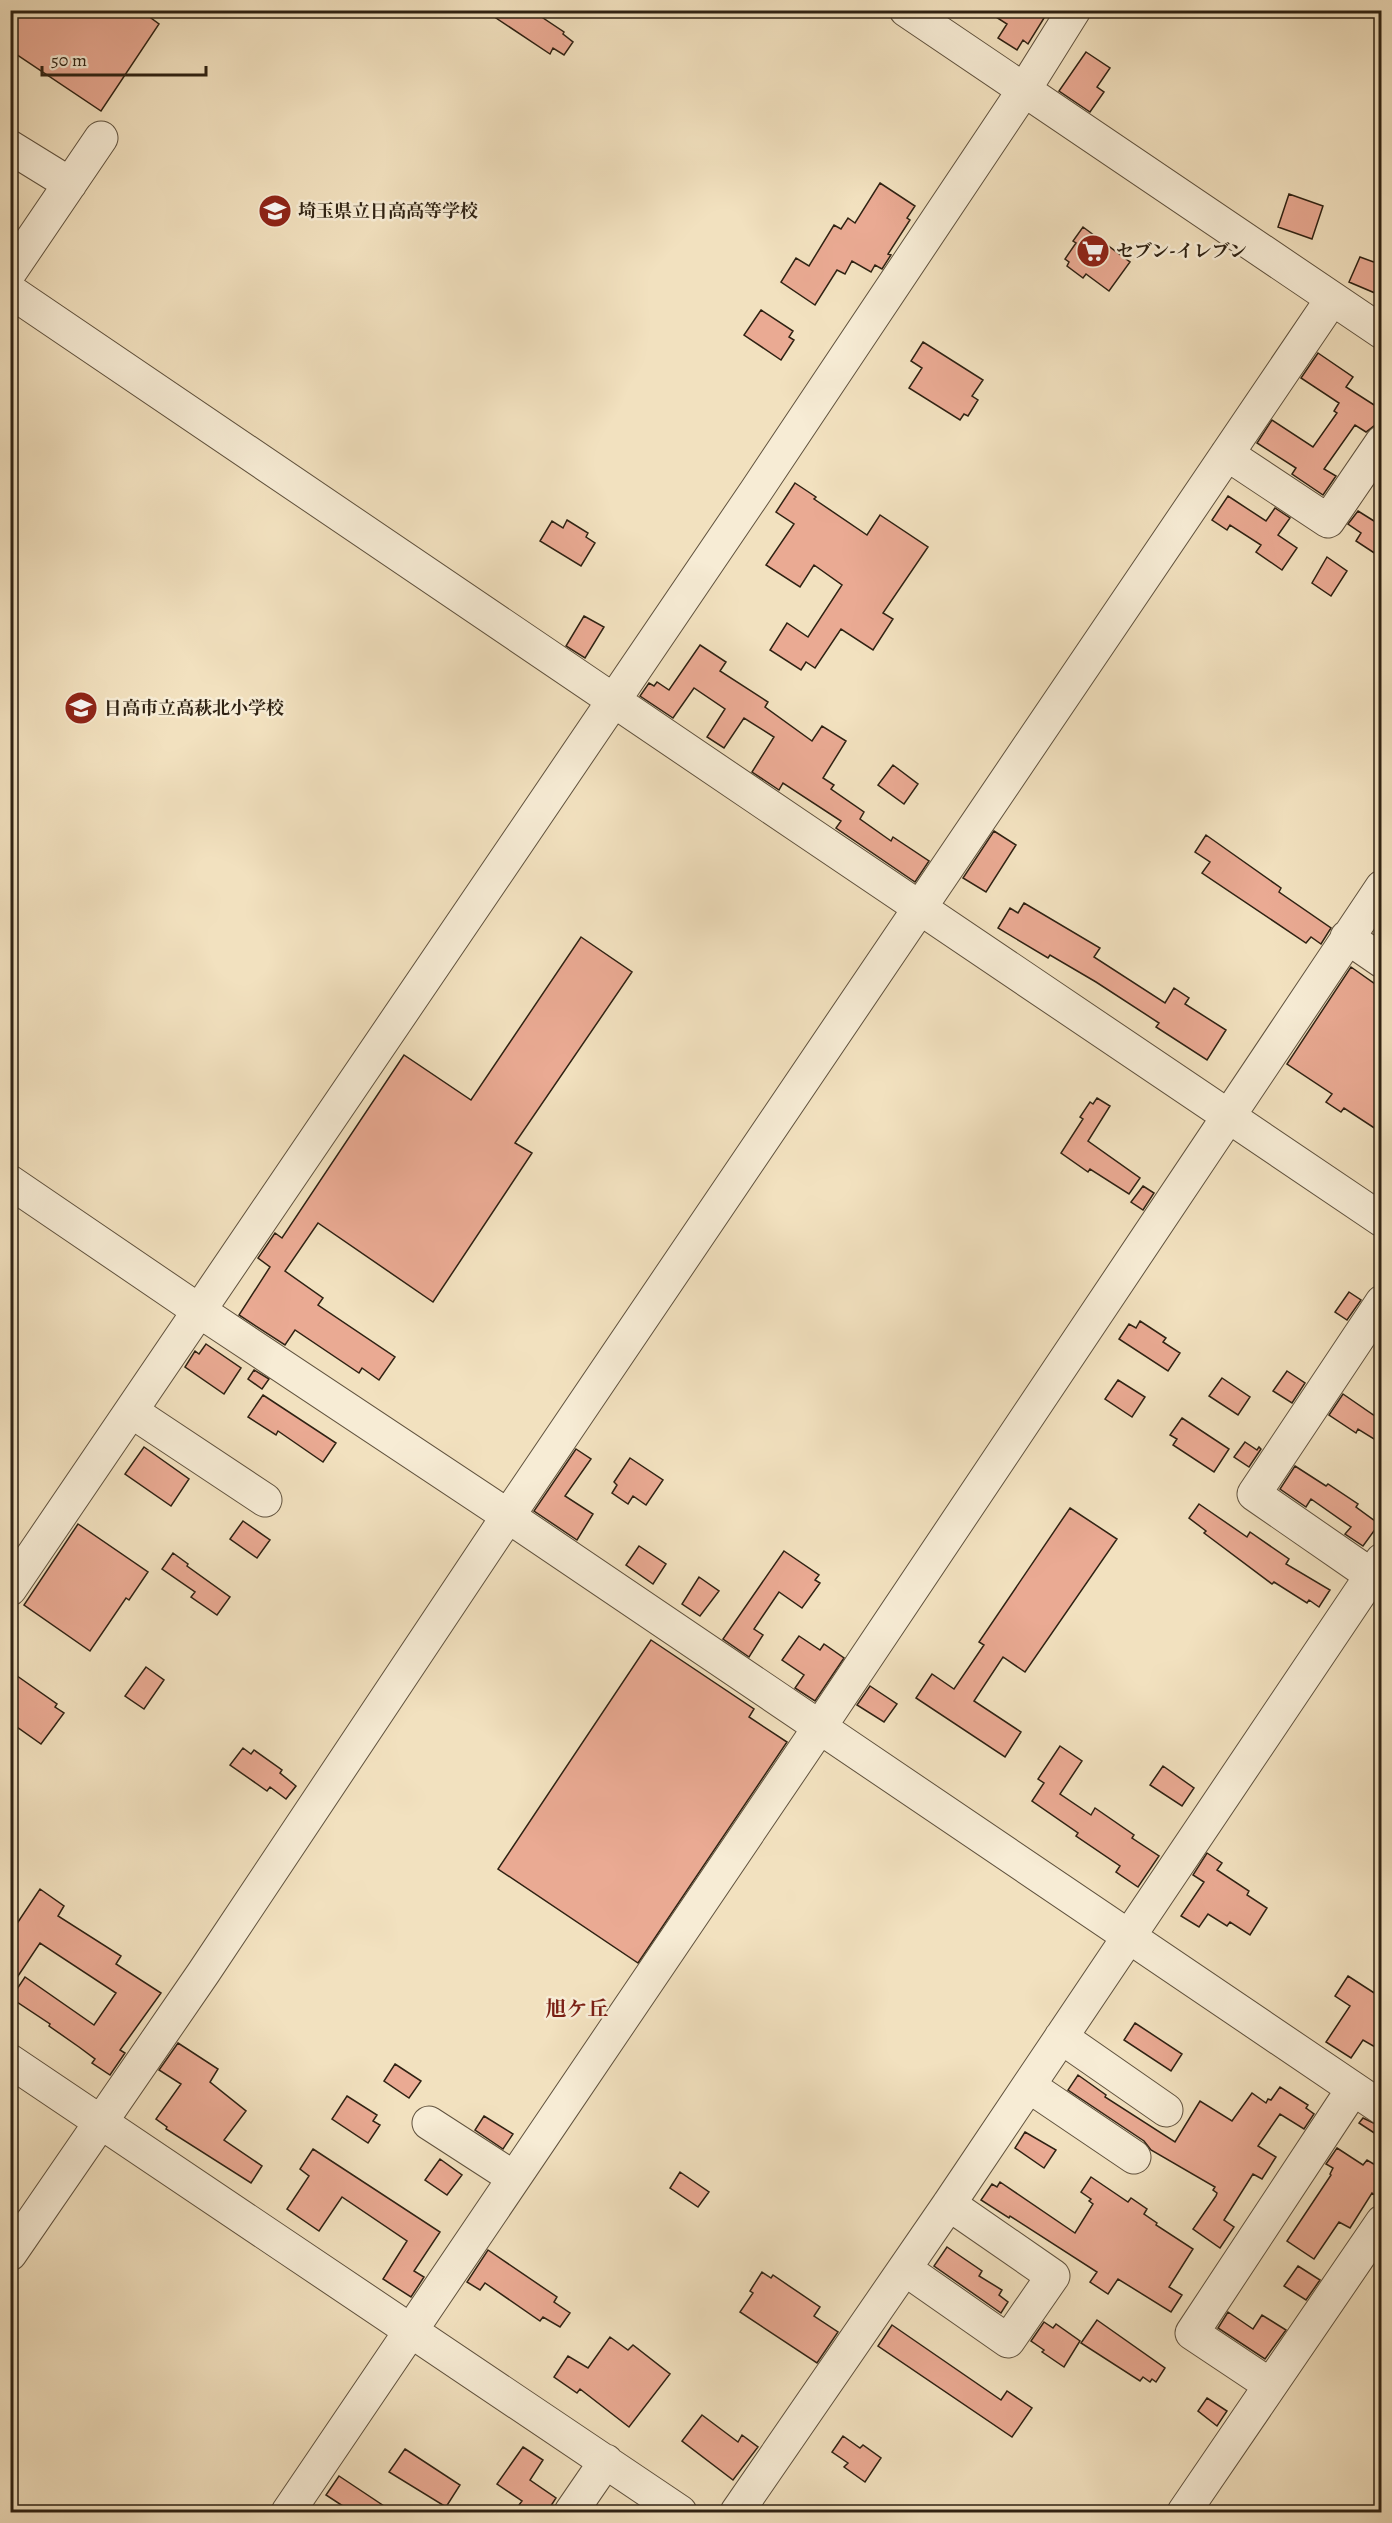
<svg xmlns="http://www.w3.org/2000/svg" width="1392" height="2523" viewBox="0 0 1392 2523" font-family="Alegreya,'Noto Serif JP',serif">
<style>
.building{fill:#eaaa93;stroke:#2f2213;stroke-width:1.5}
.lines{fill:none;stroke-linecap:round;stroke-linejoin:round}
.minor-casing{stroke:#60523e;stroke-width:35}
.minor{stroke:#f7ecd5;stroke-width:33}
.labels{text-anchor:middle;stroke-width:5;stroke-linejoin:round;paint-order:stroke}
.poi-label{font-size:18px;font-weight:bold;fill:#2f2213;stroke:#f7ecd5;text-anchor:start}
.quarter-label{font-size:21px;font-weight:bold;fill:#7a1f14;stroke:#f7ecd5}
</style>
<rect width="100%" height="100%" fill="#f2e1bf"/>
<filter id="stains"><feTurbulence type="fractalNoise" baseFrequency=".00333" numOctaves="4"/><feColorMatrix values="0 0 0 0 .2 0 0 0 0 .09 0 0 0 0 .02 0 0 0 .5 -.17"/></filter>
<radialGradient id="worn" r=".72"><stop offset=".6" stop-color="#630" stop-opacity="0"/><stop offset="1" stop-color="#630" stop-opacity=".3"/></radialGradient>
<path class="building" d="M10 10H140L159 24 101 111 10 50Z
M484 10H531L564 32 563 34 573 42 564 55 553 48 550 54Z
M985 10H1049L1028 44 1023 40 1017 50 998 38 1007 24Z
M1086 52 1110 68 1097 87 1104 92 1090 112 1059 91Z
M880 183 915 206 907 218 910 220 888 254 891 255 882 269 875 265 871 272 852 261 845 274 837 270 815 305 781 282 796 258 809 266 834 225 841 229 848 218 855 223Z
M1289 194 1323 206 1312 239 1278 227Z
M1083 227 1130 262 1109 291 1086 274 1083 278 1067 266 1069 262 1065 259 1076 243 1073 241Z
M1360 257 1382 265V296L1349 282Z
M761 310 793 331 789 337 794 340 781 360 744 335Z
M923 342 983 380 972 396 978 400 968 416 964 414 960 420 909 388 922 368 911 361Z
M1318 353 1353 377 1346 387 1382 410V415L1375 425 1366 432 1355 425 1324 469 1336 476 1323 495 1292 474 1296 468 1257 443 1272 420 1313 447 1337 413 1334 411 1339 403 1301 378Z
M795 483 816 497 814 499 867 535 880 515 928 547 883 613 893 619 873 650 841 629 815 668 806 662 801 670 770 650 787 623 808 637 842 585 814 565 800 587 766 565 794 524 776 512Z
M1228 496 1266 521 1275 508 1290 518 1278 535 1297 548 1282 570 1256 552 1261 545 1230 525 1227 530 1212 520Z
M1358 511 1382 526V558L1356 541 1361 533 1348 524Z
M567 520 588 533 586 537 595 543 581 566 540 541 552 521 563 528Z
M1327 557 1347 571 1331 596 1312 583Z
M584 616 604 627 585 658 566 646Z
M700 645 726 662 720 671 768 702 765 707 812 741 822 726 846 741 823 778 834 785 831 789 864 812 860 819 891 841 893 837 929 861 915 882 836 828 841 821 783 783 779 790 752 772 774 737 744 718 724 748 707 737 725 709 694 688 673 718 640 696 649 683 654 686 657 682 669 690Z
M893 765 918 784 904 804 878 785Z
M994 831 1016 845 986 892 963 878Z
M1206 835 1281 888 1279 892 1331 928 1321 944 1311 937 1306 943 1202 873 1210 862 1195 852Z
M1024 903 1100 948 1094 957 1165 1003 1174 988 1189 998 1185 1004 1226 1030 1207 1060 1156 1027 1159 1023 1096 982 1050 955 1048 958 998 928 1010 908 1018 913Z
M581 937 632 972 515 1143 532 1153 433 1302 318 1223 285 1271 323 1298 318 1305 395 1357 379 1380 362 1368 359 1373 295 1330 285 1345 239 1315 270 1267 258 1258 275 1233 282 1238 404 1055 471 1100Z
M1351 967 1382 989V1133L1344 1108 1341 1112 1326 1102 1332 1094 1287 1064Z
M1097 1098 1110 1106 1088 1141 1140 1178 1129 1194 1090 1169 1088 1172 1061 1153 1083 1119 1080 1117 1090 1102 1093 1104Z
M1143 1186 1154 1193 1143 1210 1131 1202Z
M1349 1292 1361 1300 1347 1320 1335 1312Z
M1140 1321 1166 1338 1163 1342 1180 1353 1168 1371 1119 1339 1129 1324 1136 1328Z
M206 1344 241 1368 224 1394 185 1367 195 1351 199 1354Z
M254 1370 269 1379 262 1389 248 1379Z
M1287 1371 1305 1383 1292 1403 1273 1391Z
M1222 1378 1250 1397 1238 1415 1209 1396Z
M1118 1380 1145 1397 1132 1417 1105 1399Z
M1343 1394 1382 1421V1444L1358 1429 1356 1433 1329 1415Z
M263 1395 336 1443 323 1462 278 1431 276 1435 248 1417Z
M1182 1418 1229 1449 1214 1472 1173 1445 1177 1439 1170 1435Z
M1245 1442 1257 1450 1259 1447 1261 1449 1249 1467 1234 1457Z
M144 1447 189 1479 171 1506 125 1474Z
M576 1449 591 1459 565 1496 593 1514 577 1540 534 1511Z
M630 1458 663 1480 646 1505 633 1496 628 1504 612 1493 617 1485 614 1482Z
M1295 1466 1326 1486 1328 1484 1358 1504 1356 1507 1379 1524 1363 1546 1345 1534 1351 1527 1311 1499 1306 1507 1280 1489Z
M1199 1504 1247 1537 1250 1532 1289 1559 1286 1564 1330 1590 1319 1607 1309 1600 1307 1603 1274 1582 1272 1584 1204 1533 1206 1531 1189 1518Z
M1070 1508 1117 1539 1025 1672 1003 1657 974 1701 1021 1732 1005 1757 916 1698 932 1674 954 1689 984 1645 979 1642Z
M243 1521 270 1540 257 1558 230 1539Z
M78 1524 148 1572 129 1600 126 1598 90 1651 24 1605Z
M639 1546 666 1564 653 1584 626 1565Z
M784 1551 819 1575 815 1580 820 1583 802 1608 779 1592 754 1629 763 1635 749 1657 723 1639Z
M173 1553 188 1564 187 1566 230 1597 217 1615 191 1597 195 1592 162 1569Z
M699 1577 719 1591 700 1616 682 1604Z
M799 1636 820 1650 824 1644 844 1658 815 1701 795 1688 804 1675 782 1660Z
M651 1640 754 1709 749 1717 787 1742 638 1963 498 1869Z
M146 1667 164 1680 144 1709 125 1696Z
M10 1671 57 1704 55 1707 64 1713 41 1744 10 1722Z
M870 1686 897 1704 884 1722 857 1705Z
M1060 1746 1082 1761 1060 1794 1091 1815 1095 1808 1134 1835 1132 1838 1159 1856 1138 1887 1116 1872 1120 1866 1076 1836 1078 1833 1032 1801 1044 1783 1038 1779Z
M243 1748 251 1754 254 1750 282 1770 280 1773 296 1786 286 1799 270 1787 267 1791 230 1765Z
M1163 1766 1194 1788 1182 1806 1150 1785Z
M1207 1853 1222 1863 1217 1870 1249 1891 1247 1895 1267 1908 1250 1935 1230 1922 1227 1926 1208 1914 1199 1927 1181 1916 1204 1882 1193 1875Z
M40 1889 64 1906 58 1916 121 1956 116 1964 161 1993 120 2050 125 2053 110 2075 92 2063 95 2059 79 2047 49 2026 50 2024 11 1998 25 1977 94 2025 116 1993 40 1943 10 1988V1934Z
M1348 1976 1382 1998V2051L1363 2040 1351 2058 1326 2042 1350 2006 1335 1996Z
M1135 2023 1182 2054 1171 2071 1124 2040Z
M178 2043 218 2069 210 2082 246 2111 224 2140 262 2166 251 2183 166 2129 167 2127 156 2119 181 2084 159 2070Z
M395 2064 421 2081 409 2098 384 2081Z
M1078 2075 1106 2095 1105 2097 1175 2142 1200 2101 1232 2121 1252 2093 1266 2103 1268 2099 1271 2100 1280 2087 1308 2105 1306 2108 1314 2114 1304 2129 1280 2114 1258 2146 1276 2157 1262 2179 1253 2174 1224 2220 1234 2227 1220 2248 1193 2229 1216 2196 1217 2193 1213 2190 1215 2187 1151 2150 1144 2141 1068 2090Z
M347 2096 377 2115 373 2121 380 2125 368 2143 332 2119Z
M484 2116 513 2134 503 2149 475 2130Z
M1363 2118 1382 2127V2138L1359 2123Z
M1025 2132 1056 2150 1044 2168 1015 2148Z
M1337 2148 1363 2165 1367 2160 1382 2169V2200L1372 2193 1350 2228 1339 2222 1314 2259 1287 2241 1331 2175 1330 2174 1333 2168 1326 2164Z
M313 2149 440 2232 414 2271 424 2277 411 2297 383 2279 407 2241 342 2197 319 2231 287 2209 309 2176 300 2169Z
M440 2159 462 2175 447 2195 425 2180Z
M680 2172 709 2192 698 2207 670 2188Z
M1091 2177 1128 2202 1131 2198 1147 2209 1144 2214 1157 2223 1156 2225 1193 2249 1169 2287 1182 2295 1171 2312 1118 2279 1108 2294 1090 2282 1097 2272 1010 2216 1009 2218 981 2200 992 2184 997 2187 1000 2182 1075 2233 1093 2204 1089 2201 1091 2199 1081 2192Z
M947 2247 982 2271 979 2276 1002 2290 999 2295 1008 2302 1001 2313 934 2266Z
M488 2250 557 2297 554 2302 570 2313 560 2327 543 2317 540 2321 485 2283 480 2290 467 2282Z
M1298 2266 1320 2280 1306 2300 1284 2286Z
M762 2272 771 2278 773 2275 820 2307 814 2316 838 2332 817 2363 740 2312 753 2293 750 2291Z
M1228 2312 1253 2329 1262 2315 1286 2330 1265 2359 1218 2328Z
M1097 2320 1165 2368 1156 2382 1152 2379 1150 2382 1143 2377 1140 2381 1081 2343Z
M1044 2322 1053 2328 1056 2324 1080 2341 1064 2367 1042 2352 1044 2350 1031 2341Z
M892 2325 1001 2400 1007 2391 1032 2408 1012 2437 878 2346Z
M610 2337 628 2350 633 2345 670 2374 629 2427 580 2389 577 2393 554 2377 568 2356 588 2368Z
M1207 2398 1227 2411 1217 2426 1198 2411Z
M702 2415 738 2442 742 2435 758 2447 733 2480 682 2441Z
M843 2436 860 2448 863 2445 881 2458 865 2482 844 2467 848 2463 832 2452Z
M523 2447 543 2460 530 2480 556 2498 547 2512H531L519 2505 522 2501 497 2484Z
M405 2449 460 2485 446 2507 389 2472Z
M339 2476 393 2512H352L326 2495Z"/>
<g class="lines">
<defs>
<path id="minor" d="M906 10 1382 332
M10 147 70 184
M10 272 101 138
M10 291C467 602 924 911 1382 1220
M1227 454 1328 521 1382 442
M1347 937 1382 961
M10 1182 198 1310 508 1516 1382 2108
M131 1411 265 1500
M1371 1575 1254 1494 1382 1302
M10 1589 756 491 1024 90 1074 10
M1061 2037 1166 2110
M10 2061 680 2512
M1029 2086 1134 2157
M429 2123 514 2178
M10 2254 204 1972 508 1516 1332 299
M905 2269 1008 2341 1053 2276 949 2204
M1270 2385 1192 2333 1353 2089
M288 2512 819 1728 1382 887
M571 2512 606 2461
M737 2512 949 2204 1382 1560
M1184 2512 1382 2222"/>
</defs>
<use href="#minor" class="minor-casing"/>
<use href="#minor" class="minor"/>
</g>
<defs>
<symbol id="school-disc" viewBox="-11 -11 22 22"><circle r="9.5" fill="#8f2418" stroke="#f7ecd5"/><path d="M0-5L7-2L0 1L-7-2ZM-4 1L0 2.5L4 1V4Q0 6-4 4Z" fill="#fff"/></symbol>
<symbol id="supermarket-disc" viewBox="-11 -11 22 22"><circle r="9.5" fill="#8f2418" stroke="#f7ecd5"/><path d="M-6-5.5h2.5l.6 2H6L4.5 2H-2.5L-4.4-4H-6ZM-1.5 3.2a1.3 1.3 0 1 0 .1 0ZM3 3.2a1.3 1.3 0 1 0 .1 0Z" fill="#fff"/></symbol>
</defs>
<g fill-rule="evenodd">
<use href="#school-disc" x="256" y="192" width="38" height="38"/>
<use href="#supermarket-disc" x="1074" y="232" width="38" height="38"/>
<use href="#school-disc" x="62" y="689" width="38" height="38"/>
</g>
<g class="labels">
<g class="poi-label">
<text x="298" y="217">埼玉県立日高高等学校</text>
<text x="1116" y="257">セブン-イレブン</text>
<text x="104" y="714">日高市立高萩北小学校</text>
</g>
<g class="quarter-label">
<text x="577" y="2016">旭ケ丘</text>
</g>
</g>
<rect width="1392" height="2523" fill="none" stroke="#f2e1bf" stroke-width="36"/>
<rect x="12" y="12" width="1368" height="2499" fill="none" stroke="#2f2213" stroke-width="3"/>
<rect x="18" y="18" width="1356" height="2487" fill="none" stroke="#2f2213" stroke-width="1.5"/>
<path d="M42 66v9h164v-9" fill="none" stroke="#2f2213" stroke-width="3"/>
<text x="51" y="66" font-size="18" fill="#2f2213" stroke="#f7ecd5" stroke-width="4.5" paint-order="stroke">50 m</text>
<rect width="100%" height="100%" filter="url(#stains)"/>
<rect width="100%" height="100%" fill="url(#worn)"/>
</svg>
